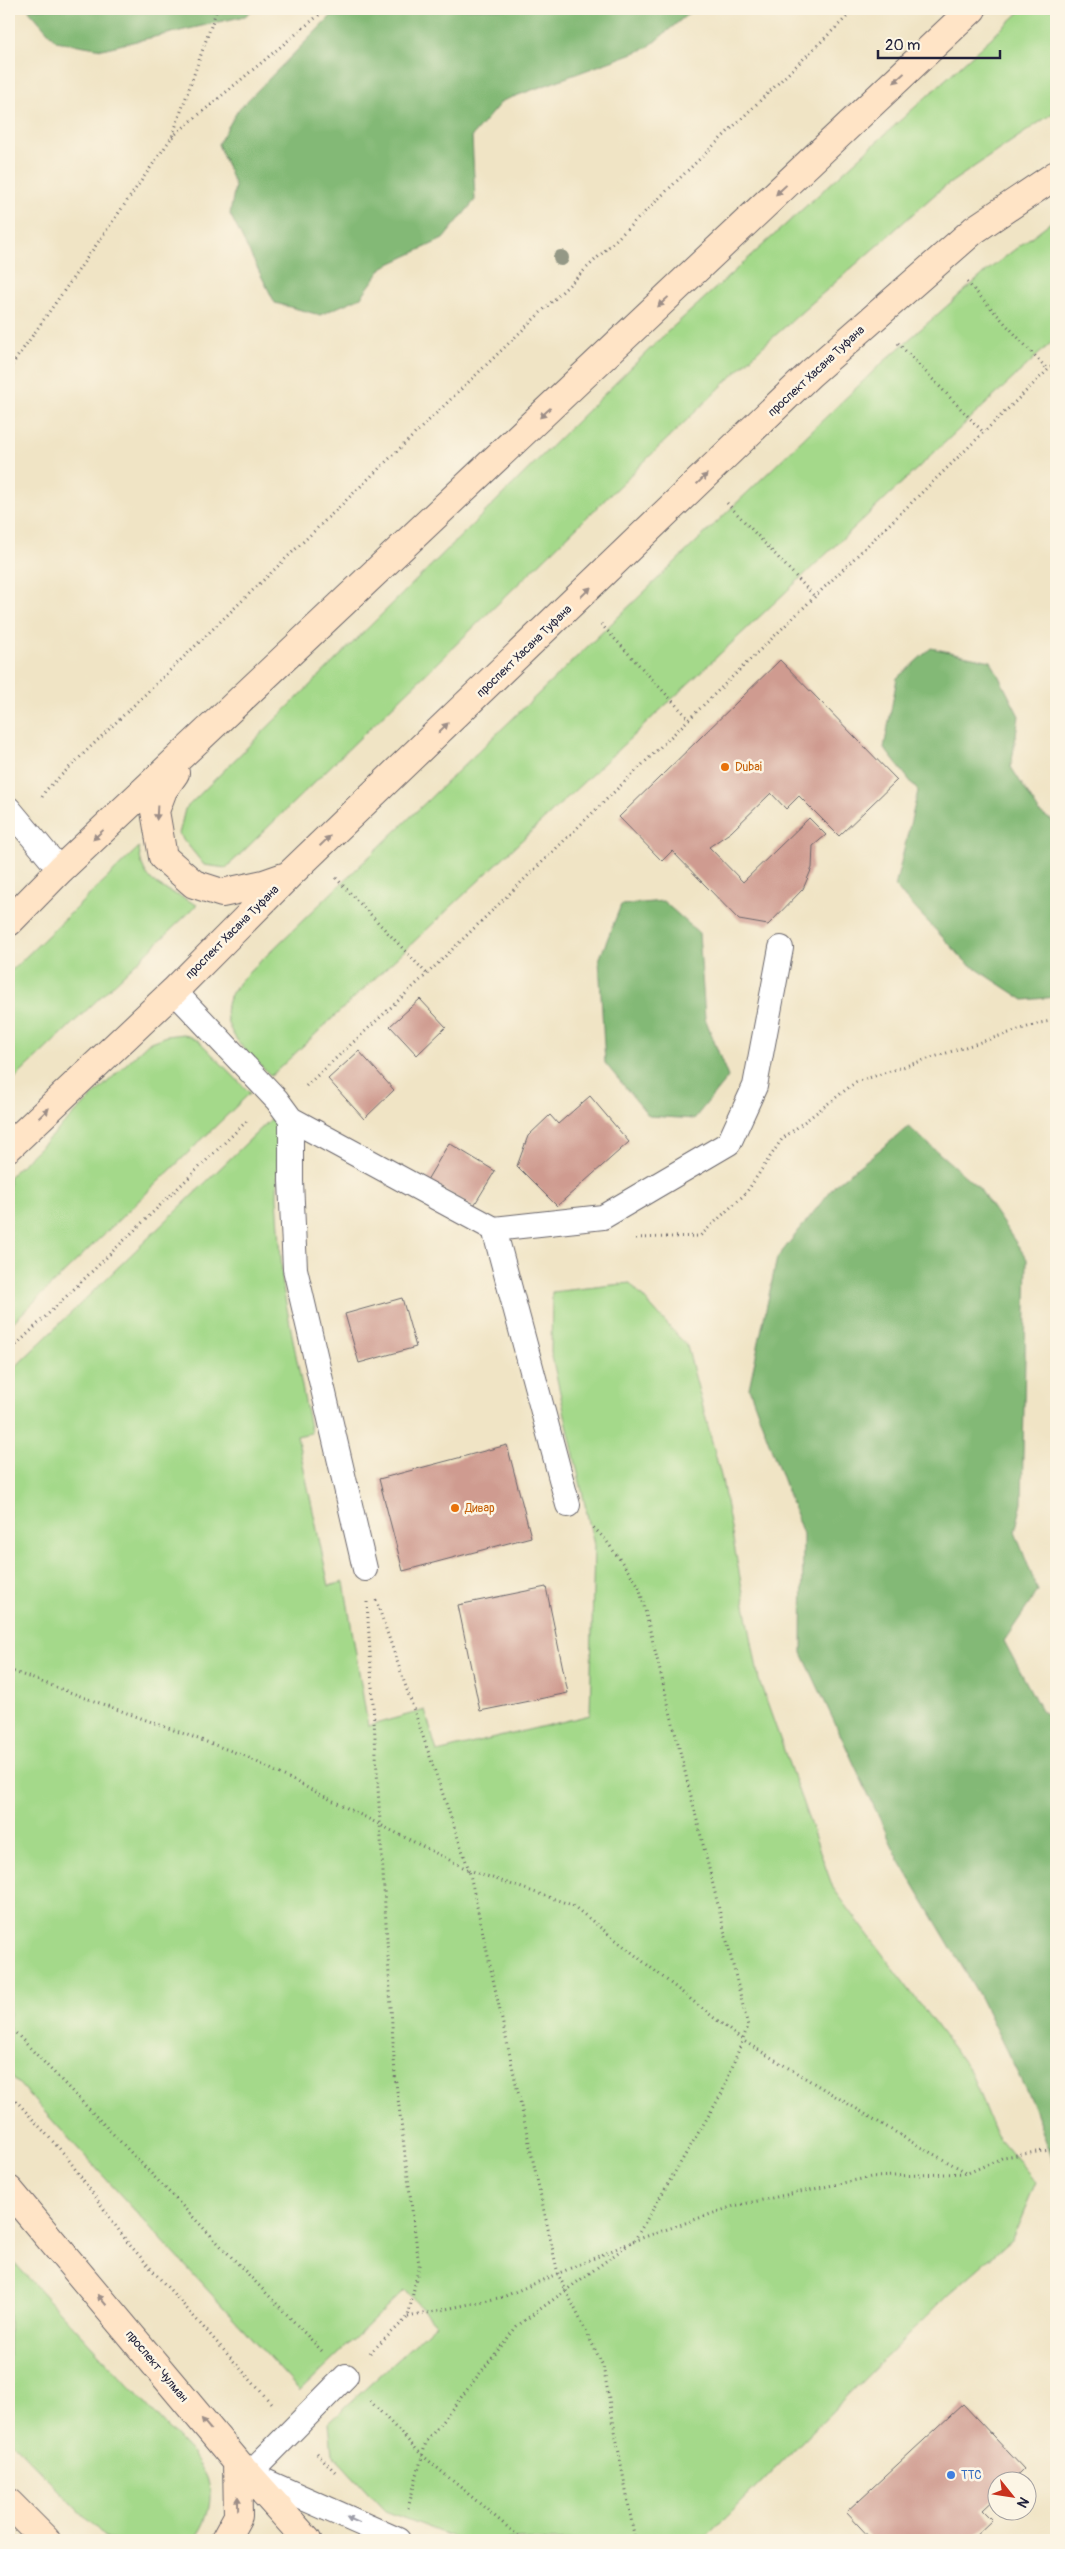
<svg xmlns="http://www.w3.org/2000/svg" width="1065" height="2549" viewBox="0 0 1065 2549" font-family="Pangolin,sans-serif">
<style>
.green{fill:#a4d98a;stroke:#637e62}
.forest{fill:#83b976;stroke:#526e58}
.building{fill:#cf9b90}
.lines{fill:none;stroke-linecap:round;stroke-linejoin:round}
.lane-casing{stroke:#6a666b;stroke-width:26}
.secondary-casing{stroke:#6a666b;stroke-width:30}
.path{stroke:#6a666b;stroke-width:3;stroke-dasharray:1 4;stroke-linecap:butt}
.lane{stroke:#fff;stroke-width:24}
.secondary{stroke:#ffe4c6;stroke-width:28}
.tree{fill:#949886}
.oneway{fill:#9c8d87}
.oneway2{fill:#9c9ca7}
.food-dot{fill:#e8710a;stroke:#fcf5e5;stroke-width:2}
.shop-dot{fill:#3f7fe0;stroke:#fcf5e5;stroke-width:2}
.labels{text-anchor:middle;stroke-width:5;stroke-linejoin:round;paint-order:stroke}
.street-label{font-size:12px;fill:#22223b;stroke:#fcf5e5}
.food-label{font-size:12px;fill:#c56008;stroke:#fcf5e5;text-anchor:start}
.shop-label{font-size:12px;fill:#366cbe;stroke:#fcf5e5;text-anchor:start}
</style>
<rect width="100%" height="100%" fill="#fcf5e5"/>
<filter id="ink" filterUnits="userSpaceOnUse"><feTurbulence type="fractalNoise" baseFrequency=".02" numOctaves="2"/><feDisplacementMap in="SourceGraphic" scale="10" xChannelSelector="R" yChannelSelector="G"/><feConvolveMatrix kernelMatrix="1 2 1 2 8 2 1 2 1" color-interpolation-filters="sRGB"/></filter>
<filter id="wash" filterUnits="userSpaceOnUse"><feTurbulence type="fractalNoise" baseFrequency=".0096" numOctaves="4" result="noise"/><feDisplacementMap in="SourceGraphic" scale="20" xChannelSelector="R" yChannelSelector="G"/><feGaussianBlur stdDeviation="1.12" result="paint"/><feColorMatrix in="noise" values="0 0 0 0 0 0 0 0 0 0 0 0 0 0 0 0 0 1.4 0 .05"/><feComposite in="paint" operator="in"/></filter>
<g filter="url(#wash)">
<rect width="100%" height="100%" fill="#f0e4c5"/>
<path class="green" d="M1023 9H1056V111L940 190 762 347 226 868 204 865 179 834 185 809 664 335Z
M1056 218V338L271 1076C253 1057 218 1031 228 1001 230 995 236 987 240 981L881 364 988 270Z
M139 847C141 887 167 888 197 905L9 1084V973Z
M183 1034 199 1041 250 1093 9 1326V1177L148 1043 166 1036Z
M272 1118 278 1125 277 1198 283 1288 311 1433 297 1436 329 1586 344 1582 368 1726 425 1710 437 1752 590 1715 594 1545 551 1352 552 1292 630 1283 687 1346 722 1480 759 1680 833 1888 970 2071 995 2133 1036 2182 1012 2239 949 2294 704 2540H461L385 2511 332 2454 329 2422 436 2324 405 2290 300 2391 9 2073V1373Z
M9 2257 192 2454C197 2462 206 2472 208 2481 214 2501 206 2526 193 2540H111L104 2536 9 2439Z"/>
<path class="forest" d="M28 9H254L245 16 102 49 56 41Z
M338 9H694L647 48 502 101 472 136 475 200 443 239 383 267 361 297 320 315 275 303 230 214 235 186 218 144 238 110Z
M931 648 991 661 1019 716 1011 767 1040 813 1056 823V997L1024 1000 966 962 895 887 918 791 884 748 897 678Z
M663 901 699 933 705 1018 728 1077 694 1119 649 1116 605 1063 599 960 621 905Z
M909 1127 979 1188 1027 1259 1022 1503 1015 1532 1038 1591 1004 1641 1041 1710 1056 1722V2170L1033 2105 979 1995 899 1860 802 1653 803 1534 749 1388 777 1258 836 1184Z"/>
<g id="blocks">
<path class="building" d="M780 660 897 780 839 836 799 796 786 809 771 793 731 832 709 847 743 882 809 818 826 835 813 846 812 868 803 889 768 925 739 920 672 851 662 861 619 817Z
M420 999 446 1027 417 1055 390 1026Z
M359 1051 394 1090 364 1119 328 1079Z
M590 1096 629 1142 557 1206 517 1166 528 1136 550 1115 558 1124Z
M449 1143 495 1171 473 1207 427 1180Z
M402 1298 416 1347 359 1363 345 1314Z
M507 1445 531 1537 403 1571 379 1479Z
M546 1587 568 1693 480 1711 458 1605Z
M963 2404 1024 2469 1011 2482H998V2495L982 2510 992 2520 971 2540H872L846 2512Z"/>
</g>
</g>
<g filter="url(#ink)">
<use href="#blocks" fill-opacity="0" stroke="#6a666b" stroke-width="1"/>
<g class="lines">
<defs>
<path id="lane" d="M9 809 60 870
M174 991 277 1100 291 1119 494 1229 568 1505
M291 1119V1181L295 1269 365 1569
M494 1229 603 1217 729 1143 755 1086 781 948
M346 2376 249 2474 398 2540"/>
<path id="secondary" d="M175 773 163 790 155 811 163 857 194 884 222 893 264 884 284 877
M9 922 60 870 972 9
M9 1147 174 991 290 874 810 374 974 230 1056 175
M9 2190 237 2462 307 2540
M9 2503 46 2540
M225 2540 238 2516 237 2462"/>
</defs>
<use href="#lane" class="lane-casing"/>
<use href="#secondary" class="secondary-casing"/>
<path class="path" d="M172 137 326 9
M967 282 1048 370
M898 343 984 433
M9 369 172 137 217 9
M727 503 815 597
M601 624 689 719
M42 797 45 791 855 9
M336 878 427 974
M306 1086 427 974 1056 362
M636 1238 700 1236 746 1193 782 1139 856 1082 1040 1023 1056 1020
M9 1352 249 1119
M376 1600 469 1870 572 1905 742 2040 915 2144 968 2173
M367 1602 395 2075 419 2265 408 2317 370 2353
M9 1670 245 1756 469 1870 558 2274 603 2366 635 2540
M9 2026 322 2351
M9 2093 66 2156 128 2243 272 2404
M633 2241 734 2206 871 2177 968 2173 1004 2157 1056 2149
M408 2317 503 2297 634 2241 722 2093 748 2026 639 1586 605 1539 593 1527
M370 2401 422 2455 523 2540
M317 2453 337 2474
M408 2508 426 2442 517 2326 628 2245"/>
<use href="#lane" class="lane"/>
<use href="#secondary" class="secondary"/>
</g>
<circle class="tree" cx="561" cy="258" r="8"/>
<defs><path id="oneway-solid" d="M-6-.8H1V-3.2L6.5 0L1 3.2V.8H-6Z" transform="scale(1.25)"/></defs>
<g class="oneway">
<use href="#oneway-solid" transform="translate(899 78) rotate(137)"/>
<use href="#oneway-solid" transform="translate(781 190) rotate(137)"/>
<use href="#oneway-solid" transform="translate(663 302) rotate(137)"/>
<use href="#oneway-solid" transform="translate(545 413) rotate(137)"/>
<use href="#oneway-solid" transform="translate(702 479) rotate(-44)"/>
<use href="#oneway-solid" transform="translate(586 592) rotate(-44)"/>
<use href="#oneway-solid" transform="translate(443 728) rotate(-44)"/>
<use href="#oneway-solid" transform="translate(157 813) rotate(93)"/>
<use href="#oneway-solid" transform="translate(98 835) rotate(137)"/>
<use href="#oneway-solid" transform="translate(325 841) rotate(-44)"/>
<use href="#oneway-solid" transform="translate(44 1113) rotate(-44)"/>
<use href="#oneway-solid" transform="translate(102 2300) rotate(-130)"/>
<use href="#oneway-solid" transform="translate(206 2424) rotate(-130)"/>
<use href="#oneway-solid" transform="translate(238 2503) rotate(-91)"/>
</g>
<use class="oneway2" href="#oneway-solid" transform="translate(353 2520) rotate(-156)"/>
</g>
<g class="food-dot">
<circle cx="725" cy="767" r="5"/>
<circle cx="455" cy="1508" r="5"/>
</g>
<circle class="shop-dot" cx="951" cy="2475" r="5"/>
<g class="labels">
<g class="street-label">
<text transform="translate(816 371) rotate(-43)" y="4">проспект Хасана Туфана</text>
<text transform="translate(524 651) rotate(-44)" y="4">проспект Хасана Туфана</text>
<text transform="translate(232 932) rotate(-45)" y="4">проспект Хасана Туфана</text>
<text transform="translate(157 2366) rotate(50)" y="4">проспект Чулман</text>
</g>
<g class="food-label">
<text x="735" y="771">Dubai</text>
<text x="465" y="1512">Дивар</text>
</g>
<g class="shop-label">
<text x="961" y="2479">ТТС</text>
</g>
</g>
<rect width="1065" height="2549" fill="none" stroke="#fcf5e5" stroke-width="30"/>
<g transform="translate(1012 2496) rotate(120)"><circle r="24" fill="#fcf5e5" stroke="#a5a1a1"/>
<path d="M0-4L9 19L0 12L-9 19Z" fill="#c8321e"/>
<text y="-8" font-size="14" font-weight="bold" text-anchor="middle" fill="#22223b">N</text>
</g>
<path d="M878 50v8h122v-8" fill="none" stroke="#22223b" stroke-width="2.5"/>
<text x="885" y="50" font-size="15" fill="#22223b" stroke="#fcf5e5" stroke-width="4" paint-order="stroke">20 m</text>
</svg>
